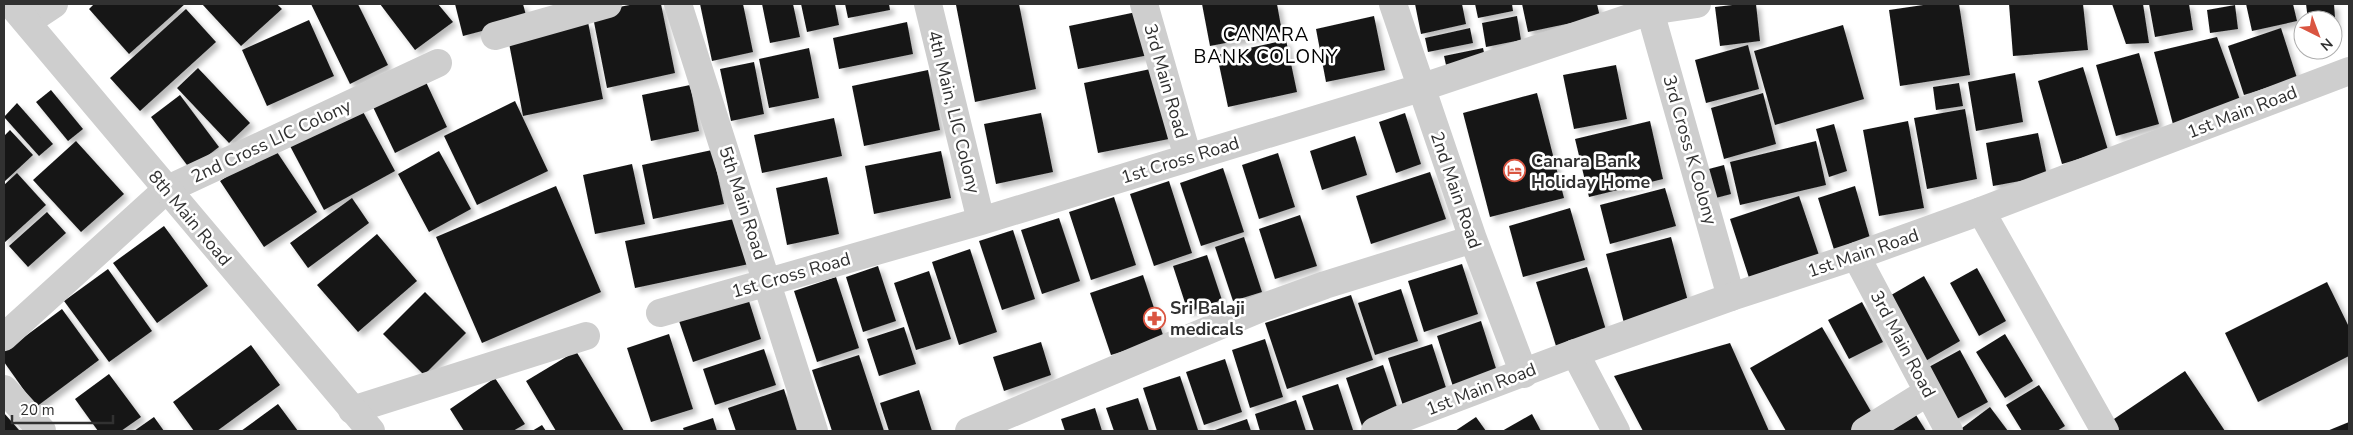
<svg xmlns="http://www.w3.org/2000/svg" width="2353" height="435" viewBox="0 0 2353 435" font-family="'Nunito Sans',sans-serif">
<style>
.building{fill:#181818;filter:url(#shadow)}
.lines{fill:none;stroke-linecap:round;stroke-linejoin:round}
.minor{stroke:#cecece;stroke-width:28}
.tertiary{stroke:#cecece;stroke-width:28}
.labels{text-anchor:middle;stroke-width:5;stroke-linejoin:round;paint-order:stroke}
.street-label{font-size:18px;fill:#313131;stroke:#fff}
.poi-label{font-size:18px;font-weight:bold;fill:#313131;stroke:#fff;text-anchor:start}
.neighbourhood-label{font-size:19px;letter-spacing:1px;fill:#000;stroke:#fff}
</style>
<defs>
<filter id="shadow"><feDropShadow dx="4.5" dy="4.5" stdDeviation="2.5" flood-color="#0004"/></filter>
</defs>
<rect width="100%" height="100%" fill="#fff"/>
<path class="building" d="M94 4H185L129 54 89 9Z
M202 4H277L282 9 241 46Z
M311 4H358L388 65 350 84Z
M380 4H438L453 22 415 50Z
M455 4H523L527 19 463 36Z
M635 4H661L675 73 607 88 592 12Z
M700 4H743L753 52 712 61Z
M762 4H793L800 37 770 43Z
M801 4H835L839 25 807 32Z
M845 4H889L890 10 848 18Z
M1019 4 1036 89 975 102 956 5Z
M1202 4H1277L1282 32 1210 46Z
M1415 4H1462L1466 24 1421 34Z
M1475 4H1512L1513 11 1478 18Z
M1522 4H1597L1600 17 1528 32Z
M1741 4H1756L1760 41 1720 46 1715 7Z
M1930 4H1959L1970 75 1900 86 1889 10Z
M2009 4H2083L2088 50 2013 56Z
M2112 4H2143L2149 43 2126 44Z
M2149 4H2189L2193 30 2155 37Z
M2246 4H2293L2297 21 2252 31Z
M2306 4H2334L2336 31H2333V20H2308Z
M2235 5 2238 29 2210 33 2207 10Z
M186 9 216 42 140 111 110 78Z
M1146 10 1154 54 1078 69 1069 26Z
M1374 16 1385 70 1326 82 1316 29Z
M1517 16 1521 40 1486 47 1482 23Z
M309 20 334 76 267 106 242 50Z
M588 22 603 99 523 116 508 38Z
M907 22 913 54 839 69 833 38Z
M1843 25 1864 99 1775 125 1754 51Z
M1470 28 1473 43 1428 52 1425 38Z
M2281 28 2297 78 2244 95 2228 46Z
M2217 37 2243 108 2175 132 2154 52Z
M1286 40 1297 92 1228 107 1217 55Z
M1748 45 1759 89 1706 103 1695 60Z
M809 48 819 98 769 108 759 59Z
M1483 48 1485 57 1446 65 1444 56Z
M2139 53 2159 124 2116 136 2096 65Z
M754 62 764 114 731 121 720 69Z
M1616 65 1627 119 1574 129 1563 75Z
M1160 67 1174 138 1098 153 1084 83Z
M2083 67 2108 150 2062 164 2038 81Z
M198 68 250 123 229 143 177 88Z
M928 70 940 130 864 146 852 86Z
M2015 73 2023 122 1976 131 1968 82Z
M426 82 447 127 395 153 373 107Z
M1959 83 1963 106 1936 110 1933 87Z
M690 85 699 131 651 141 642 95Z
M51 90 83 129 68 141 36 102Z
M1537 93 1564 198 1490 217 1463 113Z
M1763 93 1776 144 1724 159 1711 108Z
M180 95 219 147 190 169 151 117Z
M515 101 548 171 477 205 444 136Z
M17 103 53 144 39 156 4 117Z
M361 108 395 171 324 210 290 146Z
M1965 109 1977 179 1927 189 1914 118Z
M1041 113 1053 172 996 184 984 124Z
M1405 113 1421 164 1396 173 1379 122Z
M834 118 842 156 762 173 754 135Z
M1650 121 1663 179 1589 197 1575 139Z
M1908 121 1924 208 1879 216 1863 130Z
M1834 124 1847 171 1829 177 1816 129Z
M10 130 33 155 4 182V136Z
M2038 133 2047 176 1993 186 1986 143Z
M1355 136 1367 175 1322 190 1310 151Z
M76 141 124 194 81 232 33 180Z
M1816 141 1826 185 1740 205 1730 162Z
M273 146 317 212 264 247 220 181Z
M712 150 724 204 653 219 642 165Z
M439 151 471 209 429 232 398 174Z
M941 151 951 198 874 214 865 166Z
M1278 153 1295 207 1259 219 1242 165Z
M632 164 645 224 595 234 583 175Z
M1724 165 1731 194 1712 199 1705 170Z
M1223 168 1244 232 1201 246 1180 183Z
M1430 172 1446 219 1371 244 1356 196Z
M17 173 46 205 4 243V185Z
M827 177 839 234 787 245 776 188Z
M1169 181 1192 253 1154 266 1130 194Z
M556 186 601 292 482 343 436 237Z
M1855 186 1872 245 1836 256 1818 198Z
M1665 188 1676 226 1610 244 1600 205Z
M1799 196 1821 261 1751 284 1730 219Z
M1114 197 1136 265 1091 280 1069 212Z
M352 198 369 223 308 268 290 243Z
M1570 208 1585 260 1523 277 1509 226Z
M47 212 66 233 28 267 9 246Z
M1300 215 1317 266 1275 279 1259 229Z
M739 218 749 264 635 288 625 241Z
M1059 218 1080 281 1042 294 1021 230Z
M164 226 208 286 157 323 113 263Z
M1013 230 1035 299 1002 310 979 241Z
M377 234 417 281 358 332 317 285Z
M1244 237 1262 292 1233 301 1215 247Z
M1671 237 1689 305 1624 323 1606 254Z
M970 249 997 332 959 345 932 262Z
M1207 255 1222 300 1188 312 1173 266Z
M1462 264 1478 314 1424 332 1408 281Z
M878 266 896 321 863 332 846 277Z
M1587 267 1606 330 1556 346 1536 282Z
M1977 268 2006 321 1979 336 1950 283Z
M108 269 152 331 109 362 64 301Z
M929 271 951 339 916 350 894 283Z
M1143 275 1164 338 1111 355 1090 293Z
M1924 276 1960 341 1922 363 1886 298Z
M836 277 859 348 817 362 794 291Z
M2327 282 2349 327V356L2258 402 2225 333Z
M1401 289 1418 341 1375 355 1358 303Z
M425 292 466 333 424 375 383 334Z
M1351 295 1373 360 1287 389 1265 323Z
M748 298 761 339 693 362 679 321Z
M1862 302 1883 342 1849 359 1828 320Z
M62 309 99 360 36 407 4 362V352Z
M1481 321 1500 381 1456 396 1437 336Z
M904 327 916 364 879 376 867 339Z
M1822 327 1876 420 1856 431H1786L1750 368Z
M669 334 693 409 651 422 627 348Z
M2005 334 2033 381 2005 398 1976 352Z
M1265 339 1283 397 1250 408 1232 350Z
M1041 342 1051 375 1004 391 993 357Z
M1730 343 1769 431H1643L1614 376Z
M1432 344 1448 394 1404 409 1388 358Z
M251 345 280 385 217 431H194L173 402Z
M764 349 776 385 715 405 703 369Z
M1960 350 1988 402 1955 420 1927 368Z
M576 351 624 431H556L526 381Z
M859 355 884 431H832L812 370Z
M1225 359 1242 412 1204 425 1186 372Z
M1383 365 1399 413 1362 426 1346 378Z
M2185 371 2225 431H2117L2111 421Z
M109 374 141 417 121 431H98L75 399Z
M1180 376 1198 430 1157 431 1143 388Z
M495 378 525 424 513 431H464L450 409Z
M1338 384 1353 430 1314 431 1302 396Z
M2039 385 2065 426 2057 431H2022L2006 405Z
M784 389 797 431H736L728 408Z
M919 390 932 431H889L880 403Z
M1138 398 1149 431H1114L1106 408Z
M1296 400 1306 431H1260L1255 414Z
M278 404 298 431H241Z
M1990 407 2008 431H1958Z
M1095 408 1102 431H1065L1061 419Z
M4 413 19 430 17 431H4Z
M1532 414 1541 431H1502Z
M1916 415 1926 431H1890Z
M154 417 164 431H134Z
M1476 417 1486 431H1455Z
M713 418 717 431H684L683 428Z
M1247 419 1251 431H1212Z
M2349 422V431H2327Z
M542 425 546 431H532Z"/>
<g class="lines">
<path class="minor" d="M678 4 814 431
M928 4 981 221
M1144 4 1188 158
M1393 4 1473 239 1524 374
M1648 4 1731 297
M27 22 54 4
M495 36 608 4
M1981 211 2105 431
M1856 256 1949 431
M660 313 981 221 1188 158 1420 88 1650 11 1697 4
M4 337 166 190 438 63
M1575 353 1616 431
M4 389 42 431
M352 410 586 336
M969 431 1261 308 1325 285 1473 239
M1865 431 1928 392"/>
<path class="tertiary" d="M11 4 371 431
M1375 431 1401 419 1575 353 1731 297 1856 256 1981 211 2349 71"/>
</g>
<defs>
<symbol id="hotel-ring" viewBox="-11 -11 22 22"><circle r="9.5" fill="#fff" stroke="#da5541" stroke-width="1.5"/><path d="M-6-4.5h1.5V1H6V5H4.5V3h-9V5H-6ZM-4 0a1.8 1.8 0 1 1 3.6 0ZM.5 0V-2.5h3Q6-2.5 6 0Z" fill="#da5541"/></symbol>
<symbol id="pharmacy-ring" viewBox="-11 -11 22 22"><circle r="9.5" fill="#fff" stroke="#da5541" stroke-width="1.5"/><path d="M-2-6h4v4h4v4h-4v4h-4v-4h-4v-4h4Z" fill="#da5541"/></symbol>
</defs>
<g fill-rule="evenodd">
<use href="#hotel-ring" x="1502" y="158" width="25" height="25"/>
<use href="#pharmacy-ring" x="1142" y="306" width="25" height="25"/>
</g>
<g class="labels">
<g class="street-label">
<text transform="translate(1166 81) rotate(74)" y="6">3rd Main Road</text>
<text transform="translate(954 112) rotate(76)" y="6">4th Main, LIC Colony</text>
<text transform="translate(2242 112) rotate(-21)" y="6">1st Main Road</text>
<text transform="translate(271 141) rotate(-25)" y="6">2nd Cross LIC Colony</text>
<text transform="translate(1690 150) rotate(74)" y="6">3rd Cross K Colony</text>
<text transform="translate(1180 160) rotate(-17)" y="6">1st Cross Road</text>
<text transform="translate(1456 190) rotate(71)" y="6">2nd Main Road</text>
<text transform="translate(743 203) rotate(72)" y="6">5th Main Road</text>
<text transform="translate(190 218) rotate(50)" y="6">8th Main Road</text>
<text transform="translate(1863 253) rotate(-19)" y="6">1st Main Road</text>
<text transform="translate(791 275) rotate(-16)" y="6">1st Cross Road</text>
<text transform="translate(1903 344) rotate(62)" y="6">3rd Main Road</text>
<text transform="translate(1481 389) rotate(-21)" y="6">1st Main Road</text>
</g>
<g class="poi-label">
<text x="1531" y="167">Canara Bank<tspan x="1531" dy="21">Holiday Home</tspan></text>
<text x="1170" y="314">Sri Balaji<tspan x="1170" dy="21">medicals</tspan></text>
</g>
<g class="neighbourhood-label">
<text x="1266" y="41">CANARA<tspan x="1266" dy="22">BANK COLONY</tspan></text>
</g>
</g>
<rect width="2353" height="435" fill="none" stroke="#313131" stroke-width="10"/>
<g transform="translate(2318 35) rotate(138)"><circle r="24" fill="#ffffff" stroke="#adadad"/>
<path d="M0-4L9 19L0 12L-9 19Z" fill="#da5541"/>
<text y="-8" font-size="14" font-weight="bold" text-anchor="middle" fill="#313131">N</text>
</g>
<path d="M12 415v8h101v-8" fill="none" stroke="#313131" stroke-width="2.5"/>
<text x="20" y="415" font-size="15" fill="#313131" stroke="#ffffff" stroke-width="4" paint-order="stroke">20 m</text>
</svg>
